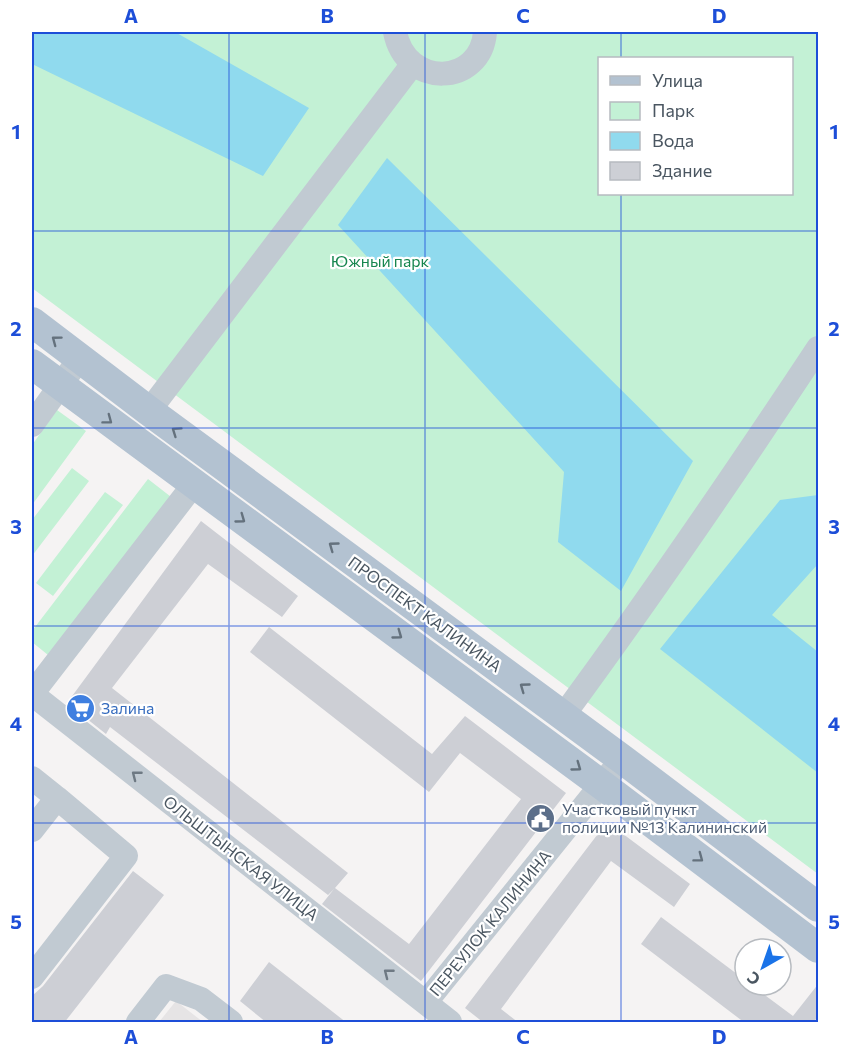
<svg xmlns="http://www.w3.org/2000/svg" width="850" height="1054" viewBox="0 0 850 1054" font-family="Commissioner,sans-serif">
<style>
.education{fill:#e6e4e5}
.green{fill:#c3f1d5;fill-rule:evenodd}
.water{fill:#90daee}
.building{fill:#cdcfd5}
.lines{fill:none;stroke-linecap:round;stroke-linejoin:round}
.minor{stroke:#c1cad2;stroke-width:24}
.major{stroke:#b3c2d1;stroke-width:30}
.oneway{stroke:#64717d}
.oneway2{stroke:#6e7983}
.grid{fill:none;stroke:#1d4ed8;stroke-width:1.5;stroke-opacity:0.55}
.labels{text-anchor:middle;stroke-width:4.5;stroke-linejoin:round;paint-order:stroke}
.park-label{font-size:16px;fill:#17864f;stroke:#fff}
.street-label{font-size:16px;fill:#4a5661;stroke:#fff}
.shop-label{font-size:16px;fill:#366cbe;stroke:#fff;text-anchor:start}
.service-label{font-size:16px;fill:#4e5e75;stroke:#fff;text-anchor:start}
.neatline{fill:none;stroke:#1d4ed8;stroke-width:2}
.grid-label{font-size:20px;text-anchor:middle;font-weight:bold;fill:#1d4ed8}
</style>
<rect width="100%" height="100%" fill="#f5f3f3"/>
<path class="education" d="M176 1001 203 1022H159Z"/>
<path class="green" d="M32 32H818V874L32 288ZM600 58H792V194H600Z
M57 410 86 431 32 505V445Z
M72 468 89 481 32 556V520Z
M148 479 175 500 53 659 32 642V631Z
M105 492 123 505 53 596 36 583Z"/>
<path class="water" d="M32 32H175L309 108 263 176 32 64Z
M387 158 693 461 621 591 558 542 564 472 338 225Z
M818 495V564L772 615 818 652V773L660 649 780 500Z"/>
<path class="building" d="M201 521 298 596 282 617 208 564 112 688 348 873 335 888 409 944 521 799 460 753 429 792 250 652 269 627 432 754 465 716 566 793 421 981 322 904 334 889 328 895 110 727 106 734 67 703Z
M607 822 690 884 674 907 611 861 501 1009 519 1023H484L465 1008Z
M133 871 164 895 64 1023H32V996L43 986Z
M661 917 745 980V985H751L793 1016 819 983V1015L813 1023H745L641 944Z
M269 962 347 1023H267L240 1001Z"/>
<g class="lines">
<path class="minor" d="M395 32C406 89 481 86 485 32
M149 411 412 65
M32 425 80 358
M32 694 450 1022
M32 694 194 484
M563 716C652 595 736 472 818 348
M32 778 57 798
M32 830 57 798 126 856 32 977
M426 1002 622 759
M138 1022 166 986 201 999 231 1022"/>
<path class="major" d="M32 322 149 411 622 759 818 907
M32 364 602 785 818 948"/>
</g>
<defs><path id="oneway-chevron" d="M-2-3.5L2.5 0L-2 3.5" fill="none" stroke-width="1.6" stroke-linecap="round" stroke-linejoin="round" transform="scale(1.5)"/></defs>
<g class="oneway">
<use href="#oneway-chevron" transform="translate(56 340) rotate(-143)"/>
<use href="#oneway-chevron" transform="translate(108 420) rotate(37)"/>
<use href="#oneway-chevron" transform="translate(176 431) rotate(-145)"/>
<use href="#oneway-chevron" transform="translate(241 519) rotate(36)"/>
<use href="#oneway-chevron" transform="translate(333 546) rotate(-144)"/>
<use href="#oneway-chevron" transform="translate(398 635) rotate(36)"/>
<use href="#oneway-chevron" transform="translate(524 687) rotate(-144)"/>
<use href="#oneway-chevron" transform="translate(577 767) rotate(36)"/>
<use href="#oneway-chevron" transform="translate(699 858) rotate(37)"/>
</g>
<g class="oneway2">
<use href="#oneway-chevron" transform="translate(136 775) rotate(-142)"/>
<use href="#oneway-chevron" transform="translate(388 973) rotate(-142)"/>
</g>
<path class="grid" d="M229 32V1022M425 32V1022M621 32V58M621 194V1022M32 231H818M32 428H818M32 626H818M32 823H818"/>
<defs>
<symbol id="supermarket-disc" viewBox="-11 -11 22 22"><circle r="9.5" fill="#3f7fe0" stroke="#fff"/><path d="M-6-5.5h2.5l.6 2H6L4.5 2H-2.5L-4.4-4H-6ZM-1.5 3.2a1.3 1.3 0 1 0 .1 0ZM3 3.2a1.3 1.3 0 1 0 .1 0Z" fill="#fff"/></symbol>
<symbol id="civic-disc" viewBox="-11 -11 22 22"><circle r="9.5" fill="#5c6f8a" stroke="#fff"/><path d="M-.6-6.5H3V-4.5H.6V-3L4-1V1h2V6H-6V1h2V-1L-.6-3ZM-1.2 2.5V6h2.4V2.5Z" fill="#fff"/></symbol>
</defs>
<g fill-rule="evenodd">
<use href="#supermarket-disc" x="64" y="692" width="33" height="33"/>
<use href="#civic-disc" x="524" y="802" width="33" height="33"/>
</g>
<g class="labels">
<g class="park-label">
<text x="380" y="267">Южный парк</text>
</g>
<g class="street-label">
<text transform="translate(425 614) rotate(36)" y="6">ПРОСПЕКТ КАЛИНИНА</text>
<text transform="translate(241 858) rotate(38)" y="6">ОЛЬШТЫНСКАЯ УЛИЦА</text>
<text transform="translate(490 923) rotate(-51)" y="6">ПЕРЕУЛОК КАЛИНИНА</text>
</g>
<g class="shop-label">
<text x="101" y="714">Залина</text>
</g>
<g class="service-label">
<text x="562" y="815">Участковый пункт<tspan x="562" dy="18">полиции №13 Калининский</tspan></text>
</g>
</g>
<rect width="850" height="1054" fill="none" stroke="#ffffff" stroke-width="66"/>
<rect x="598" y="57" width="195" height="138" fill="#ffffff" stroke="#b7bbc0" stroke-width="1.5"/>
<rect x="610" y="76" width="30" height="9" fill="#b3c2d1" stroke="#b7bbc0" stroke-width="1.5"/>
<text x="652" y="87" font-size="18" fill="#4a5661">Улица</text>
<rect x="610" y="102" width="30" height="18" fill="#c3f1d5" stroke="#b7bbc0" stroke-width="1.5"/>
<text x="652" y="117" font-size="18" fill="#4a5661">Парк</text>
<rect x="610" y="132" width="30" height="18" fill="#90daee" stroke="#b7bbc0" stroke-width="1.5"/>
<text x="652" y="147" font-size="18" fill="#4a5661">Вода</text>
<rect x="610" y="162" width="30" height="18" fill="#cdcfd5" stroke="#b7bbc0" stroke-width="1.5"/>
<text x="652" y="177" font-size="18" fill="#4a5661">Здание</text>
<g transform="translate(763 967) rotate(220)"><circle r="28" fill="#ffffff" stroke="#b7bbc0" stroke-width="1.5"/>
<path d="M0-4.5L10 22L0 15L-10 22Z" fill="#1a73e8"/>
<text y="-9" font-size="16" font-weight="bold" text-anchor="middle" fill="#4a5661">С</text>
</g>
<rect x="33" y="33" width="784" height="988" class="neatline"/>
<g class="grid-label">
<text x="131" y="23">A</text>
<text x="327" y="23">B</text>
<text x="523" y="23">C</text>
<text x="719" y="23">D</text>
<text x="16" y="139">1</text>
<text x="834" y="139">1</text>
<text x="16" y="336">2</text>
<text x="834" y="336">2</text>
<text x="16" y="534">3</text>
<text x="834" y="534">3</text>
<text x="16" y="731">4</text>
<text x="834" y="731">4</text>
<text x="16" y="929">5</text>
<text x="834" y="929">5</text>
<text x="131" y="1044">A</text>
<text x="327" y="1044">B</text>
<text x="523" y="1044">C</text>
<text x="719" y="1044">D</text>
</g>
</svg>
